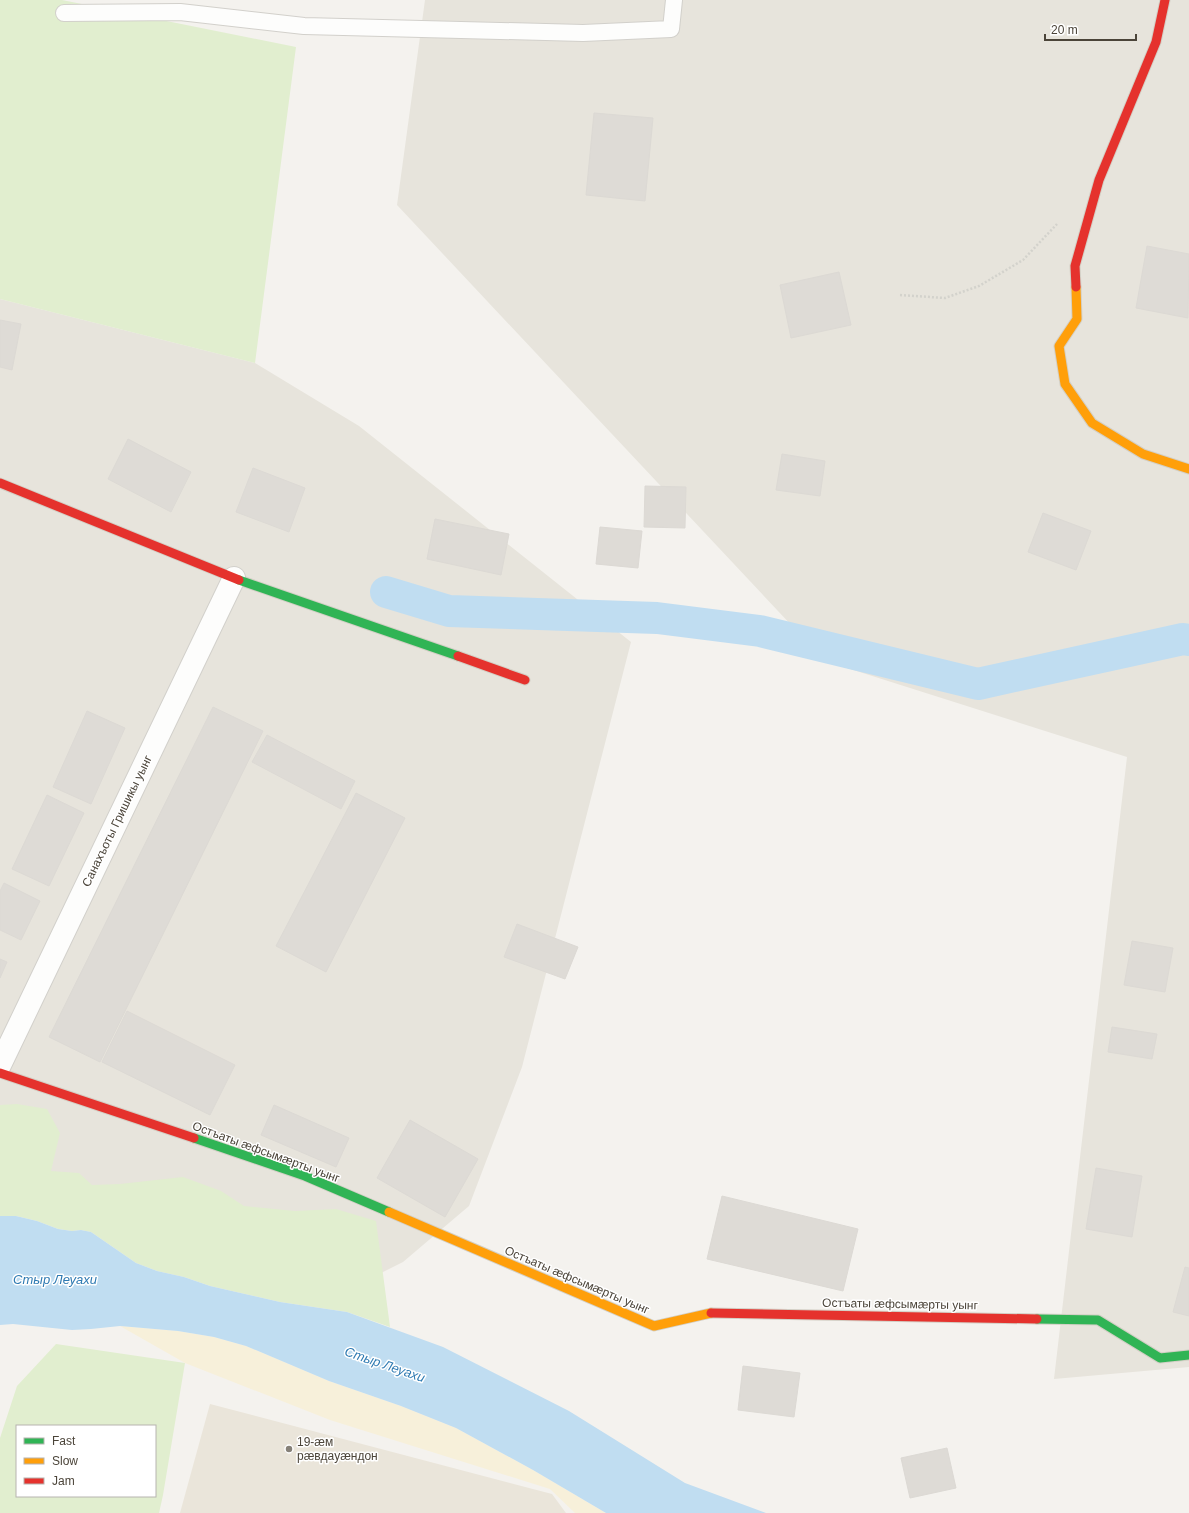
<svg xmlns="http://www.w3.org/2000/svg" width="1189" height="1513" viewBox="0 0 1189 1513" font-family="Arial,sans-serif">
<style>
.residential{fill:#e7e4dc}
.education{fill:#eae5da}
.green{fill:#e1eecf;fill-rule:evenodd}
.sand{fill:#f7f0da}
.water{fill:#c0ddf1}
.lines{fill:none;stroke-linecap:round;stroke-linejoin:round}
.canal{stroke:#c0ddf1;stroke-width:32}
.building{fill:#dedbd6;stroke:#dcd9d4}
.lane-casing{stroke:#d2d0cb;stroke-width:18}
.street-casing{stroke:#d2d0cb;stroke-width:24}
.fast-casing{stroke:#d3cfc5;stroke-width:11}
.slow-casing{stroke:#d3cfc5;stroke-width:11}
.jam-casing{stroke:#d3cfc5;stroke-width:11}
.path{stroke:#d3d2cc;stroke-width:2.5;stroke-dasharray:2 2;stroke-linecap:butt}
.lane{stroke:#fdfdfc;stroke-width:16}
.street{stroke:#fdfdfc;stroke-width:22}
.fast{stroke:#30b455;stroke-width:9}
.slow{stroke:#ff9f0a;stroke-width:9}
.jam{stroke:#e5322d;stroke-width:9}
.poi-dot{fill:#868178;stroke:#fff;stroke-width:1.5}
.labels{text-anchor:middle;stroke-width:3;stroke-linejoin:round;paint-order:stroke}
.street-label{font-size:12px;fill:#4b4439;stroke:#fff}
.poi-label{font-size:12px;fill:#4b4439;stroke:#fff;text-anchor:start}
.water-label{font-size:13px;font-style:italic;fill:#2e7ab2;stroke:#fff}
</style>
<rect width="100%" height="100%" fill="#f4f2ee"/>
<path class="residential" d="M425 0H1189V1367L1054 1379 1127 757 825 661 397 205Z
M0 299 255 363 359 426 631 642 522 1067 469 1206 403 1262 359 1284 0 1198Z"/>
<path class="education" d="M210 1404 552 1494 566 1513H180Z"/>
<path class="green" d="M0 0H62L296 47 255 363 0 299Z
M17 1104 47 1109 60 1133 51 1171 79 1173 92 1185 120 1184 183 1177 221 1191 244 1206 295 1211 336 1209 376 1221 390 1327 347 1312 280 1302 210 1286 184 1277 157 1271 136 1263 91 1232 81 1230 72 1231 58 1229 37 1221 16 1216H0V1105Z
M56 1344 185 1363 163 1495 159 1513H0V1438L17 1386ZM17 1426H155V1496H17Z"/>
<path class="sand" d="M120 1326 178 1331 214 1337 246 1346 329 1381 401 1406 456 1428 533 1470 606 1513H575L550 1489 330 1420 185 1363Z"/>
<path class="water" d="M0 1216H16L37 1221 58 1229 72 1231 81 1230 91 1232 136 1263 157 1271 184 1277 210 1286 280 1302 347 1312 443 1347 569 1411 685 1483 766 1513H606L533 1470 456 1428 401 1406 329 1381 246 1346 214 1337 178 1331 120 1326 91 1329 72 1330 13 1324 0 1325Z"/>
<g class="lines">
<path class="canal" d="M386 592 449 611 657 618 760 631 978 684 1183 639 1189 640"/>
</g>
<path class="building" d="M594 113 653 118 645 201 586 195Z
M1147 246 1189 254 1188 318 1136 308Z
M839 272 851 325 791 338 780 285Z
M0 320 21 324 12 370 0 367Z
M128 439 191 472 171 512 108 479Z
M782 454 825 461 820 496 776 490Z
M253 468 305 488 289 532 236 512Z
M645 486 686 487 685 528 644 527Z
M1043 513 1091 531 1076 570 1028 552Z
M435 519 509 534 501 575 427 559Z
M600 527 642 531 638 568 596 564Z
M213 707 263 731 100 1062 49 1037Z
M87 711 125 728 91 804 53 787Z
M267 735 355 781 341 809 252 762Z
M356 793 405 818 326 972 276 946Z
M47 795 84 813 49 886 12 869Z
M4 883 40 901 21 940 0 930V891Z
M517 924 578 947 565 979 504 957Z
M1132 941 1173 948 1165 992 1124 985Z
M0 959 7 962 0 978Z
M127 1011 235 1065 210 1115 102 1062Z
M1112 1027 1157 1034 1152 1059 1108 1052Z
M274 1105 349 1138 336 1167 261 1135Z
M410 1120 478 1159 445 1217 377 1178Z
M1096 1168 1142 1176 1132 1237 1086 1229Z
M722 1196 858 1229 843 1291 707 1259Z
M1185 1267 1189 1268V1316L1173 1312Z
M743 1366 800 1373 794 1417 738 1410Z
M947 1448 956 1488 910 1498 901 1458Z"/>
<g class="lines">
<defs>
<path id="lane" d="M64 13 180 12 304 26 583 33 671 29 674 0"/>
<path id="street" d="M0 1065 234 578"/>
<path id="fast" d="M239 580 458 656
M194 1138 305 1176 389 1212
M1037 1319 1098 1320 1160 1358 1189 1355"/>
<path id="slow" d="M1076 287 1077 319 1059 346 1065 384 1092 423 1143 454 1189 469
M389 1212 654 1326 711 1313"/>
<path id="jam" d="M1076 287 1075 266 1099 180 1156 42 1165 0
M0 483 239 580
M458 656 525 680
M0 1073 194 1138
M711 1313 1037 1319"/>
</defs>
<use href="#lane" class="lane-casing"/>
<use href="#street" class="street-casing"/>
<use href="#fast" class="fast-casing"/>
<use href="#slow" class="slow-casing"/>
<use href="#jam" class="jam-casing"/>
<path class="path" d="M900 295 945 298 979 286 1023 260 1057 224"/>
<use href="#lane" class="lane"/>
<use href="#street" class="street"/>
<use href="#fast" class="fast"/>
<use href="#slow" class="slow"/>
<use href="#jam" class="jam"/>
</g>
<circle class="poi-dot" cx="289" cy="1449" r="4"/>
<g class="labels">
<g class="street-label">
<text transform="translate(117 821) rotate(-64)" y="4">Санахъоты Гришикы уынг</text>
<text transform="translate(266 1152) rotate(20)" y="4">Остъаты æфсымæрты уынг</text>
<text transform="translate(577 1280) rotate(23)" y="4">Остъаты æфсымæрты уынг</text>
<text transform="translate(900 1304) rotate(1)" y="4">Остъаты æфсымæрты уынг</text>
</g>
<g class="poi-label">
<text x="297" y="1446">19-æм<tspan x="297" dy="14">рӕвдауӕндон</tspan></text>
</g>
<g class="water-label">
<text x="55" y="1284">Стыр Леуахи</text>
<text transform="translate(385 1364) rotate(19)" y="5">Стыр Леуахи</text>
</g>
</g>
<rect x="16" y="1425" width="140" height="72" fill="#ffffff" stroke="#b7b4b0"/>
<rect x="24" y="1438" width="20" height="6" fill="#30b455" stroke="#b7b4b0"/>
<text x="52" y="1445" font-size="12" fill="#4b4439">Fast</text>
<rect x="24" y="1458" width="20" height="6" fill="#ff9f0a" stroke="#b7b4b0"/>
<text x="52" y="1465" font-size="12" fill="#4b4439">Slow</text>
<rect x="24" y="1478" width="20" height="6" fill="#e5322d" stroke="#b7b4b0"/>
<text x="52" y="1485" font-size="12" fill="#4b4439">Jam</text>
<path d="M1045 34v6h91v-6" fill="none" stroke="#4b4439" stroke-width="2"/>
<text x="1051" y="34" font-size="12" fill="#4b4439" stroke="#ffffff" stroke-width="3" paint-order="stroke">20 m</text>
</svg>
